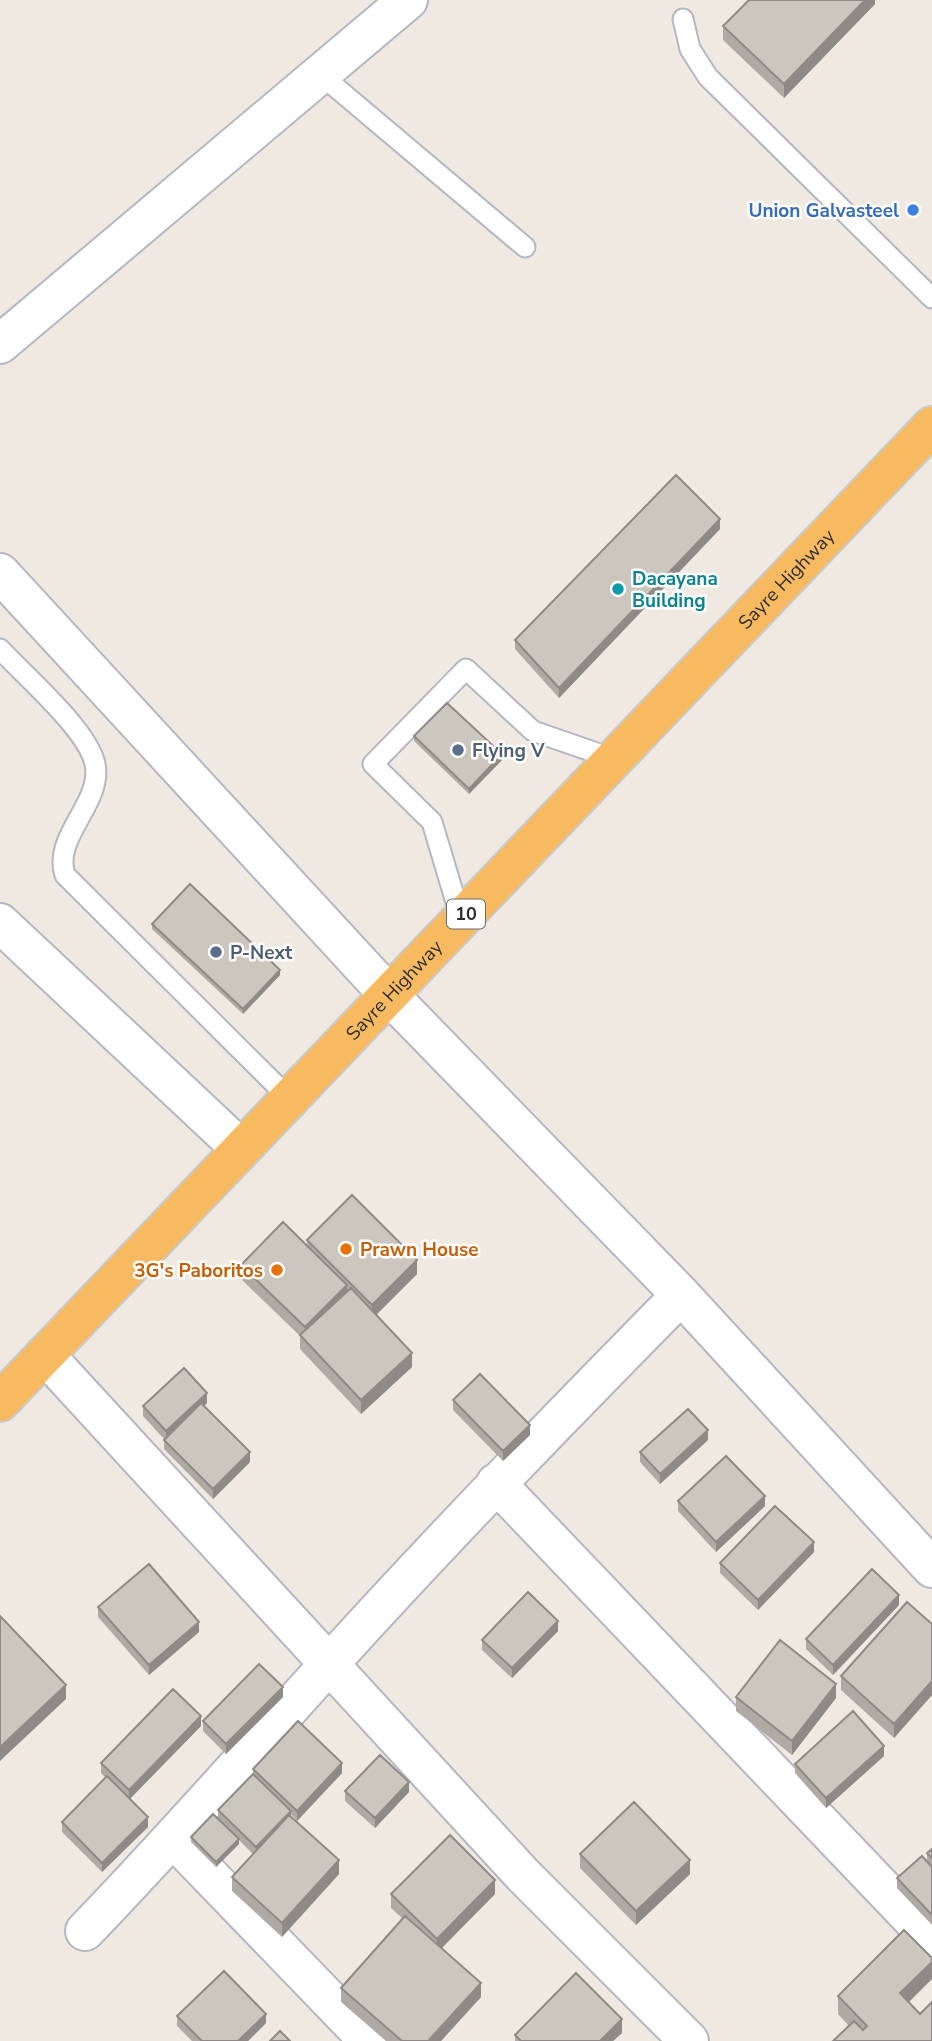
<svg xmlns="http://www.w3.org/2000/svg" width="932" height="2041" viewBox="0 0 932 2041" font-family="'Nunito Sans',sans-serif">
<style>
.lines{fill:none;stroke-linecap:round;stroke-linejoin:round}
.service-casing{stroke:#b4b7c1;stroke-width:23}
.minor-casing{stroke:#b4b7c1;stroke-width:42}
.trunk-casing{stroke:#c9c9c9;stroke-width:42}
.service{stroke:#fff;stroke-width:19}
.minor{stroke:#fff;stroke-width:38}
.trunk{stroke:#f8ba60;stroke-width:38}
.wall{fill:#afaba4}
.shaded-wall{fill:#8e8b86}
.building{fill:#cbc7bf;stroke:#8e8b86;stroke-width:2}
.shop-dot{fill:#3f7fe0;stroke:#fff;stroke-width:2.5}
.culture-dot{fill:#0f9aa8;stroke:#fff;stroke-width:2.5}
.service-dot{fill:#5c6f8a;stroke:#fff;stroke-width:2.5}
.food-dot{fill:#e8710a;stroke:#fff;stroke-width:2.5}
.labels{text-anchor:middle;stroke-width:5;stroke-linejoin:round;paint-order:stroke}
.shield{fill:#fff;stroke:#6d6d6d;stroke-width:2}
.shield-label{font-size:18px;font-weight:bold;fill:#2e2e2e}
.shop-label{font-size:19px;font-weight:bold;fill:#366cbe;stroke:#fff;text-anchor:end}
.culture-label{font-size:19px;font-weight:bold;fill:#0d838f;stroke:#fff;text-anchor:start}
.street-label{font-size:19px;fill:#2e2e2e;stroke:#fff}
.service-label{font-size:19px;font-weight:bold;fill:#4e5e75;stroke:#fff;text-anchor:start}
.food-label{font-size:19px;font-weight:bold;fill:#c56008;stroke:#fff;text-anchor:start}
</style>
<rect width="100%" height="100%" fill="#efe9e1"/>
<g class="lines">
<defs>
<path id="service" d="M683 19 690 49 708 77 932 298
M320 74 525 247
M0 649C25 676 88 730 95 764 103 803 52 837 65 875L290 1099
M461 919 432 822 373 764 466 669 533 731 614 759"/>
<path id="minor" d="M0 344 408 0
M0 573 389 995 681 1295 932 1568
M0 923 241 1149
M45 1355 523 1875 689 2041
M496 1483 932 1940
M174 1839 369 2041
M85 1931C169 1844 248 1754 329 1664 443 1538 561 1417 681 1295"/>
<g id="trunk">
<path id="s1" d="M0 1402 932 426"/>
</g>
</defs>
<use href="#service" class="service-casing"/>
<use href="#minor" class="minor-casing"/>
<use href="#trunk" class="trunk-casing"/>
<use href="#service" class="service"/>
<use href="#minor" class="minor"/>
<use href="#trunk" class="trunk"/>
</g>
<path class="wall" d="M875 0V4L784 98 723 40V26Z
M720 529 559 698 515 649V640Z
M414 736 502 760 469 794 414 741Z
M152 924 280 975 243 1014 152 929Z
M307 1240 417 1274 376 1315 412 1367 361 1414 300 1349V1336L241 1279V1265L307 1245Z
M453 1400 530 1435 503 1461 453 1410Z
M207 1403 204 1406 250 1462 213 1499 164 1449V1439L143 1416V1406Z
M708 1440 660 1484 640 1462V1452Z
M678 1501 765 1506 716 1552 678 1511Z
M814 1552 758 1610 720 1573V1563Z
M899 1605 833 1675 806 1649V1639Z
M98 1607 199 1632 149 1675 98 1617Z
M932 1624V1695L894 1738 841 1690V1676Z
M558 1631 512 1678 482 1650V1640Z
M283 1697 226 1754 203 1731V1721Z
M736 1697 836 1698 792 1755 736 1711Z
M201 1726 130 1798 148 1827 102 1872 62 1832V1822L106 1778 101 1773V1763Z
M884 1756 826 1808 795 1773V1764Z
M253 1769 342 1773 297 1821 291 1814V1816L339 1874 282 1937 232 1891V1877L253 1854 239 1840V1844L216 1867 191 1842V1837L218 1819V1810L253 1775Z
M345 1791 409 1792 375 1828 345 1801Z
M932 1849V1925L897 1888V1878L927 1862V1853Z
M580 1854 690 1874 636 1925 580 1868Z
M391 1894H495L441 1948 481 1997 441 2041H386L341 2002V1988L403 1919 391 1908Z
M838 1996 909 2002 920 2014 932 2041H833L849 2026 838 2014Z
M177 2016 266 2023 248 2041H192L177 2026Z
M622 2033 613 2041H515V2035Z"/>
<path class="shaded-wall" d="M865 0H875V4L784 98V84Z
M720 519V529L559 698V688Z
M502 754V760L469 794V789Z
M280 970V975L243 1014V1009Z
M417 1260V1274L372 1319V1305Z
M347 1285V1299L305 1341V1327Z
M412 1353V1367L361 1414V1400Z
M207 1393V1403L166 1441V1431Z
M530 1425V1435L503 1461V1451Z
M708 1430V1440L660 1484V1474Z
M250 1452V1462L213 1499V1489Z
M765 1496V1506L716 1552V1542Z
M814 1542V1552L758 1610V1600Z
M899 1595V1605L833 1675V1665Z
M558 1621V1631L512 1678V1668Z
M199 1622V1632L149 1675V1665Z
M932 1681V1695L894 1738V1724Z
M836 1684V1698L792 1755V1741Z
M66 1685V1699L0 1761V1747Z
M283 1687V1697L226 1754V1744Z
M201 1716V1726L129 1800V1790Z
M884 1746V1756L826 1808V1798Z
M342 1763V1773L297 1821V1811Z
M409 1782V1792L375 1828V1818Z
M291 1811V1821L256 1856V1847Z
M148 1817V1827L102 1872V1863Z
M239 1839V1844L216 1867V1862Z
M339 1860V1874L282 1937V1923Z
M690 1860V1874L636 1925V1911Z
M495 1880V1894L437 1953V1939Z
M932 1962V1979L900 2011V1993Z
M481 1983V1997L441 2041H428Z
M266 2014V2023L248 2041H238Z
M622 2019V2033L613 2041H600Z"/>
<path class="building" d="M749 0H865L784 84 723 26Z
M676 475 720 519 559 688 515 640Z
M447 703 502 754 469 789 414 736Z
M190 884 280 970 243 1009 152 924Z
M352 1195 417 1260 372 1305 307 1240Z
M283 1222 347 1285 305 1327 241 1265Z
M351 1288 412 1353 361 1400 300 1335Z
M184 1368 207 1393 166 1431 143 1406Z
M480 1374 530 1425 503 1451 453 1400Z
M201 1403 250 1452 213 1489 164 1440Z
M688 1409 708 1430 660 1474 640 1452Z
M726 1456 765 1496 716 1542 678 1501Z
M775 1506 814 1542 758 1600 720 1563Z
M149 1564 199 1622 149 1665 98 1607Z
M872 1569 899 1595 833 1665 806 1639Z
M528 1592 558 1621 512 1668 482 1640Z
M907 1602 932 1624V1681L894 1724 841 1676Z
M0 1616 66 1685 0 1747Z
M780 1640 836 1684 792 1741 736 1697Z
M259 1664 283 1687 226 1744 203 1721Z
M173 1689 201 1716 129 1790 101 1763Z
M853 1711 884 1746 826 1798 795 1764Z
M298 1721 342 1763 297 1811 253 1769Z
M380 1755 409 1782 375 1818 345 1791Z
M253 1774 291 1811 256 1847 218 1810Z
M107 1776 148 1817 102 1863 62 1822Z
M634 1802 690 1860 636 1911 580 1854Z
M213 1814 239 1839 216 1862 191 1837Z
M289 1815 339 1860 282 1923 232 1877Z
M450 1835 495 1880 437 1939 391 1894Z
M932 1849V1858L927 1853Z
M922 1856 932 1867V1915L897 1878Z
M405 1916 481 1983 428 2041H402L341 1988Z
M904 1930 932 1958V1962L900 1993 920 2014 932 2002V2041H833L854 2021 863 2030 867 2026 838 1996Z
M224 1971 266 2014 238 2041H202L177 2016Z
M576 1973 622 2019 600 2041H521L515 2035Z
M280 2031 290 2041H270Z"/>
<circle class="shop-dot" cx="913" cy="210" r="7"/>
<circle class="culture-dot" cx="618" cy="589" r="7"/>
<g class="service-dot">
<circle cx="458" cy="750" r="7"/>
<circle cx="216" cy="952" r="7"/>
</g>
<g class="food-dot">
<circle cx="346" cy="1249" r="7"/>
<circle cx="277" cy="1270" r="7"/>
</g>
<g class="labels">
<rect class="shield" x="447" y="899.5" width="38" height="29" rx="5"/>
<g class="shield-label">
<text x="466" y="920">10</text>
</g>
<g class="shop-label">
<text x="899" y="217">Union Galvasteel</text>
</g>
<g class="culture-label">
<text x="632" y="585">Dacayana<tspan x="632" dy="22">Building</tspan></text>
</g>
<g class="street-label">
<text dy="7" stroke="none"><textPath href="#s1" startOffset="1138">Sayre Highway</textPath></text>
<text dy="7" stroke="none"><textPath href="#s1" startOffset="570">Sayre Highway</textPath></text>
</g>
<g class="service-label">
<text x="472" y="757">Flying V</text>
<text x="230" y="959">P-Next</text>
</g>
<g class="food-label">
<text x="360" y="1256">Prawn House</text>
<text x="263" y="1277" text-anchor="end">3G's Paboritos</text>
</g>
</g>
</svg>
